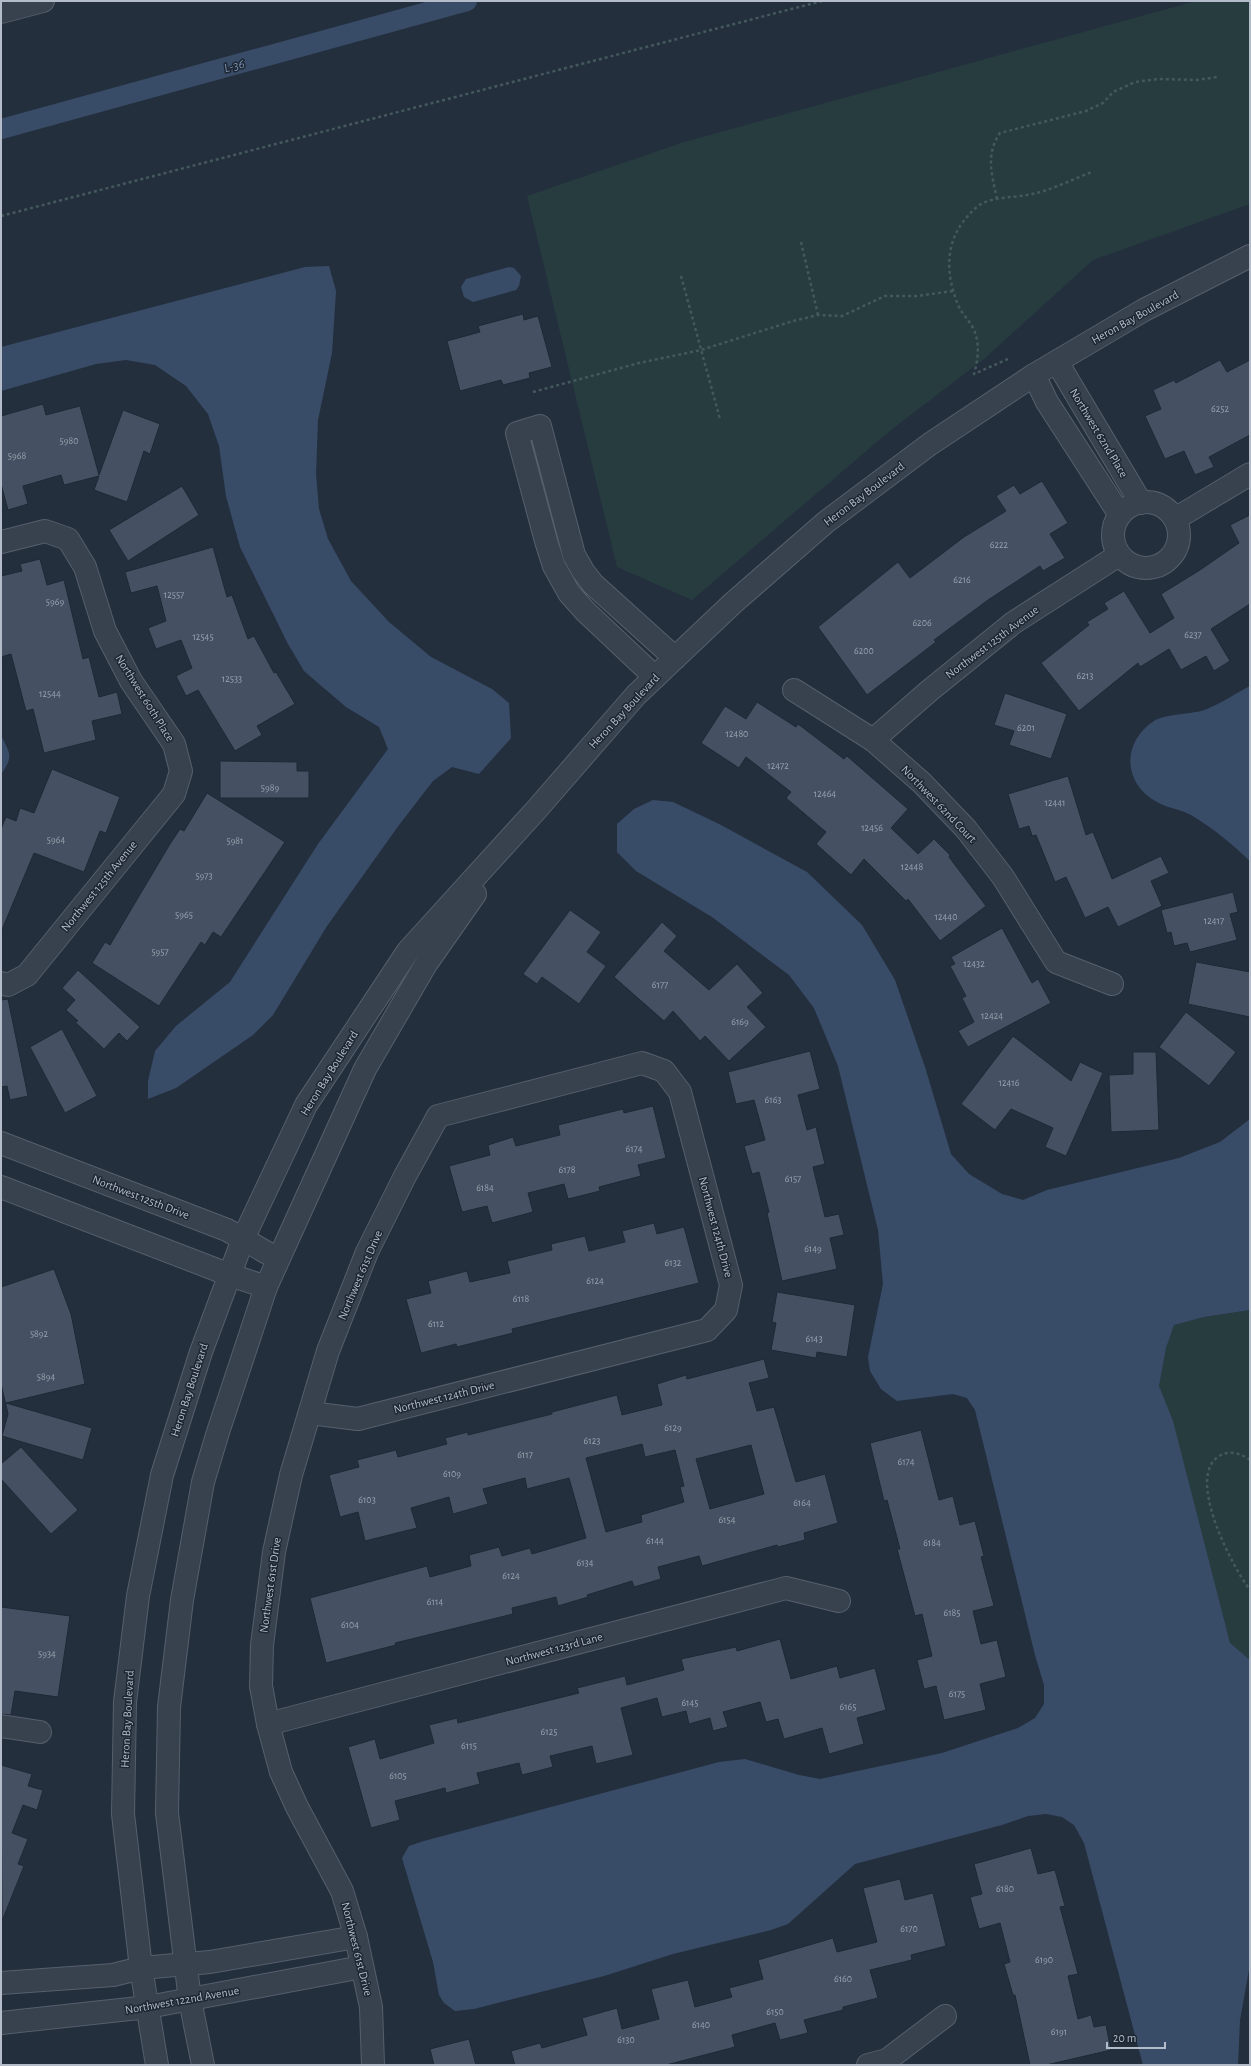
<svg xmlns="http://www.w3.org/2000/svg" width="1251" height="2066" viewBox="0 0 1251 2066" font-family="'Alegreya Sans',sans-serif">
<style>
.green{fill:#263c3f}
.water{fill:#394c67}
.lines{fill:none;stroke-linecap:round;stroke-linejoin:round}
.canal{stroke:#394c67;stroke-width:20}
.building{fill:#455162;stroke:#1f2835;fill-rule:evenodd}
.minor-casing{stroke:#565f6c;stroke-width:24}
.path{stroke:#44595c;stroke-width:2.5;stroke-dasharray:3 3;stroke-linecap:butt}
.minor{stroke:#38414e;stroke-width:22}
.labels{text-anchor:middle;stroke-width:3;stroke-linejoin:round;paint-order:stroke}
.number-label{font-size:10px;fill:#98a1af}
.street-label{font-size:12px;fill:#b4bcc9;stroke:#1d2633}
.water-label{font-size:13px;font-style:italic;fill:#7c92b1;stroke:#1d2633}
</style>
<rect width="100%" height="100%" fill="#242f3e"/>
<!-- green -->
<g class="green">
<path d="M 1196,1 L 1250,1 L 1250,204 L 1093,260 L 984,359 L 891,430 L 692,600 L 617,567 L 527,196 L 684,142 Z"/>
<path d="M 1250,1310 L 1250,1660 L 1230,1644 L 1193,1501 L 1159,1386 L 1166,1348 L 1174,1325 L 1204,1317 Z"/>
</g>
<!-- water -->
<g class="water">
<path d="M 329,266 L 336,291 L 332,353 L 318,420 L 316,474 L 319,509 L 328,539 L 351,581 L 389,622 L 431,657 L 492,689 L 509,703 L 511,738 L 479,774 L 452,767 L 433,781 L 399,825 L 327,926 L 273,1015 L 253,1035 L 176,1088 L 148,1099 L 148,1081 L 155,1051 L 176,1026 L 230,982 L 318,844 L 388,749 L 379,727 L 346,707 L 304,671 L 288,644 L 240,547 L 226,496 L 219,446 L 208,414 L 186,386 L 155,365 L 126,360 L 96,364 L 1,391 L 1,347 L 305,267 Z"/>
<path d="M 509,267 L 514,268 L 521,276 L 519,286 L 516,290 L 473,302 L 464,297 L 461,287 L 466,279 Z"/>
<path d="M 1250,686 L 1250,861 C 1231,843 1213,828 1191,815 C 1180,809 1167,808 1157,802 C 1122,783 1122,742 1154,721 C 1167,713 1193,715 1207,709 C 1222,703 1236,693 1250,686 Z"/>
<path d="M 1,735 C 10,754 14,756 1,774 Z"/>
<path d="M 653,800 L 673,802 L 721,825 L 807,872 L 862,925 L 895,980 L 925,1067 L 951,1154 L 969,1174 L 1002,1194 L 1023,1200 L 1047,1190 L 1179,1158 L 1220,1142 L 1250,1119 L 1250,1310 L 1204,1317 L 1174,1325 L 1166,1348 L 1159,1386 L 1173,1421 L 1230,1643 L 1250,1660 L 1250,1964 L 1240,2020 L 1238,2065 L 1143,2065 L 1084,1843 L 1074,1825 L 1062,1817 L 1046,1814 L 1028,1816 L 1002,1825 L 855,1864 L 788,1924 L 771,1930 L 673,1954 L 604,1976 L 474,2009 L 455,2011 L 444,2003 L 439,1995 L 433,1962 L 402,1858 L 409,1846 L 424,1841 L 719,1762 L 745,1759 L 799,1775 L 820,1779 L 942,1753 L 1018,1728 L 1035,1718 L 1044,1704 L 1044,1685 L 1035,1655 L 975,1410 L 967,1398 L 953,1394 L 897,1401 L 881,1389 L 870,1371 L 868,1357 L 883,1284 L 878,1230 L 838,1066 L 814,1008 L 789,975 L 712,917 L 636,871 L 617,852 L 617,824 L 634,809 Z"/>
</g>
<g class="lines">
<!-- canal -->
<path class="canal" d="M 1,129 L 467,1"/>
</g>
<!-- building -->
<g class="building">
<path d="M 523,314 L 524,320 L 538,316 L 552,367 L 529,373 L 530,378 L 503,385 L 501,380 L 460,391 L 447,341 L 480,332 L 478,326 Z"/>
<path d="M 1220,360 L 1227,372 L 1250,360 L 1250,435 L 1209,457 L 1214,467 L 1195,475 L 1184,451 L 1165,459 L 1145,416 L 1161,409 L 1153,390 L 1174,380 L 1176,383 Z"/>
<path d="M 43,404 L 46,415 L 80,406 L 99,475 L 123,410 L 160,424 L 150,454 L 144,451 L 127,502 L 94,490 L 99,476 L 64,485 L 61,475 L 23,486 L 28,504 L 8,510 L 1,484 L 1,416 Z"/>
<path d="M 1042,481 L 1068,523 L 1050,534 L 1065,558 L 1043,571 L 1040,566 L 988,600 L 934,640 L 936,642 L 867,695 L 818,627 L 898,562 L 910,578 L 964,537 L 1006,511 L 996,496 L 1014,485 L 1020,494 Z"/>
<path d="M 182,486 L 199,515 L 128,561 L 109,530 Z"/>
<path d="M 1250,515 L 1250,604 L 1211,629 L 1230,661 L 1214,671 L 1206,656 L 1181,670 L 1169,649 L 1140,667 L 1138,663 L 1079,711 L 1041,663 L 1089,625 L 1087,622 L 1108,609 L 1104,603 L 1124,591 L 1150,633 L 1174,618 L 1161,594 L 1200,570 L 1239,543 L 1230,525 Z"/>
<path d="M 213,547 L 227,597 L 232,595 L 248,639 L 254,636 L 274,673 L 276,672 L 295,704 L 257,726 L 262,735 L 235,751 L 198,690 L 186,696 L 176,676 L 192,668 L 181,640 L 156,649 L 148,628 L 166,621 L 157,586 L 131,593 L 125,572 Z"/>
<path d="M 40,559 L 47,585 L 64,580 L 83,659 L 89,657 L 99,697 L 117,692 L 122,714 L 92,721 L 96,740 L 44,753 L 33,709 L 26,711 L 11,654 L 1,657 L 1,576 L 22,571 L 20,564 Z"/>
<path d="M 1005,693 L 1067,714 L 1051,759 L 1009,745 L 1014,731 L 994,725 Z"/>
<path d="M 757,702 L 796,727 L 798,724 L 844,759 L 847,756 L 908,809 L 891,828 L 918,854 L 934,839 L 950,855 L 949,857 L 986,906 L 940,941 L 908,899 L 906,901 L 864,859 L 851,875 L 816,844 L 826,832 L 786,798 L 791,792 L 746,757 L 739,768 L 701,743 L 725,706 L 746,719 Z"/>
<path d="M 220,761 L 297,762 L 297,771 L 309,771 L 309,798 L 220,798 Z"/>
<path d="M 52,769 L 120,797 L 106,833 L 100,831 L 84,872 L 34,853 L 1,932 L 1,829 L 6,817 L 16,821 L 20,808 L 34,813 Z"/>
<path d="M 1068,776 L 1086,835 L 1093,832 L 1112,879 L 1161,856 L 1169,873 L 1151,881 L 1162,906 L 1118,927 L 1108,907 L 1085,918 L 1066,877 L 1055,882 L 1036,835 L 1032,836 L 1029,826 L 1019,829 L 1008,794 Z"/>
<path d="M 207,793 L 285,842 L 221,937 L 213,932 L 205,945 L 201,942 L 159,1006 L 92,963 L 105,942 L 110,945 L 170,844 L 180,829 L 184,831 Z"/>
<path d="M 1233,892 L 1238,912 L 1230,914 L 1237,940 L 1190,952 L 1187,943 L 1174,946 L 1171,932 L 1167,933 L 1161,910 Z"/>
<path d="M 570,910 L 601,932 L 587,952 L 606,966 L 579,1004 L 542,977 L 537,984 L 523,974 Z"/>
<path d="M 662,922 L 677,936 L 664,951 L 709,990 L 737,964 L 763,993 L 747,1007 L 766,1027 L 729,1061 L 705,1036 L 700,1041 L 673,1011 L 664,1021 L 614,977 Z"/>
<path d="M 1002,928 L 1032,983 L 1038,979 L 1051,1003 L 968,1047 L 958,1031 L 974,1022 L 962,998 L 966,996 L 950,966 L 955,964 L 951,957 Z"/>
<path d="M 1196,962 L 1250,972 L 1250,1017 L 1188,1004 Z"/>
<path d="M 78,970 L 140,1027 L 127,1041 L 119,1033 L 104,1049 L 75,1022 L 78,1021 L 66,1010 L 75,1000 L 62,988 Z"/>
<path d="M 8,999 L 28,1096 L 10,1100 L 7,1086 L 1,1087 L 1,1000 Z"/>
<path d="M 1186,1012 L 1236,1052 L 1209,1086 L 1159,1047 Z"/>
<path d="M 62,1029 L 97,1096 L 65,1113 L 30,1047 Z"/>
<path d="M 1013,1036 L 1071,1081 L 1080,1062 L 1103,1073 L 1066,1156 L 1045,1147 L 1053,1128 L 1011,1109 L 995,1130 L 961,1104 Z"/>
<path d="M 810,1051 L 820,1089 L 798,1095 L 807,1130 L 816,1127 L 825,1164 L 813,1167 L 825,1217 L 839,1214 L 844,1235 L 830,1238 L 837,1269 L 782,1281 L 767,1213 L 769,1212 L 759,1172 L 752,1174 L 744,1146 L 765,1140 L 754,1100 L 736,1104 L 728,1072 Z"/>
<path d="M 1133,1052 L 1156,1052 L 1159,1130 L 1111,1132 L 1109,1075 L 1133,1074 Z"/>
<path d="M 653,1106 L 666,1158 L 638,1165 L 641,1176 L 599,1187 L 600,1191 L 568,1199 L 564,1184 L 528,1193 L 533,1212 L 492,1223 L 487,1206 L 462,1212 L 449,1166 L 490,1155 L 488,1145 L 513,1137 L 516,1146 L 560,1135 L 558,1125 L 623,1109 L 624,1113 Z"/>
<path d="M 654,1223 L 657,1234 L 684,1227 L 699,1283 L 512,1329 L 513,1333 L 457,1347 L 456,1344 L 421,1353 L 406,1299 L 431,1293 L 428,1281 L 467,1271 L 470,1282 L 510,1273 L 507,1261 L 552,1250 L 551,1244 L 585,1236 L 589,1251 L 625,1242 L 622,1231 Z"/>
<path d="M 54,1269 L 71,1314 L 85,1384 L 6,1403 L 92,1428 L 83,1460 L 2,1436 L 8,1414 L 1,1384 L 1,1287 Z"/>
<path d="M 777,1292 L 855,1305 L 847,1357 L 817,1352 L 816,1358 L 771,1350 L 776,1323 L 772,1322 Z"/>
<path d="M 764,1359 L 769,1378 L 749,1383 L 757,1411 L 774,1407 L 796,1482 L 825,1474 L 838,1523 L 804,1533 L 805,1540 L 778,1547 L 777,1545 L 702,1566 L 699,1556 L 658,1567 L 661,1579 L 634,1587 L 632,1581 L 587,1595 L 588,1597 L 558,1606 L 556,1597 L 512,1608 L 513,1614 L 395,1643 L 396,1645 L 326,1663 L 310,1598 L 427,1566 L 430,1577 L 471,1566 L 469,1555 L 499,1547 L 502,1556 L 530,1548 L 532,1554 L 586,1538 L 569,1478 L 527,1489 L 525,1478 L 483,1489 L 488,1504 L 453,1514 L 449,1497 L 411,1508 L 417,1528 L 365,1541 L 358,1512 L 340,1517 L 329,1475 L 359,1467 L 357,1460 L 396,1450 L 398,1457 L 447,1444 L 445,1438 L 468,1432 L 468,1435 L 552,1414 L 552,1412 L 617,1395 L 622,1415 L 662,1405 L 657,1384 L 686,1375 L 687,1379 ZM 642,1444 L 645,1457 L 675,1450 L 684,1486 L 680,1487 L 684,1502 L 641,1515 L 642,1522 L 606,1532 L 586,1458 ZM 751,1445 L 764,1494 L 710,1509 L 696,1459 Z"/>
<path d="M 921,1430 L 939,1500 L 953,1496 L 960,1525 L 975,1521 L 984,1556 L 981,1557 L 994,1606 L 973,1611 L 981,1644 L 997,1640 L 1006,1677 L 980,1684 L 986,1710 L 944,1720 L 936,1686 L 924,1689 L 917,1660 L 932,1656 L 922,1614 L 915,1616 L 897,1549 L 900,1549 L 887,1500 L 884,1501 L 870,1443 Z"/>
<path d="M 21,1447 L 78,1510 L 51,1534 L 1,1479 L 1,1464 Z"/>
<path d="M 1,1607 L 70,1616 L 58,1697 L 15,1691 L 11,1715 L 1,1714 Z"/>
<path d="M 780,1639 L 791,1679 L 837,1666 L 840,1678 L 875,1668 L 886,1710 L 857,1718 L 864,1744 L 829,1754 L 822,1728 L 784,1739 L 778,1719 L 766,1722 L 760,1702 L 723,1712 L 728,1727 L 713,1731 L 710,1718 L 689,1724 L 686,1711 L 662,1717 L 657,1698 L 621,1708 L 633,1755 L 596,1764 L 592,1746 L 550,1756 L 553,1767 L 522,1775 L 519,1763 L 477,1773 L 480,1784 L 446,1793 L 445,1788 L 395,1801 L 400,1820 L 371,1828 L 348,1747 L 375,1739 L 380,1759 L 434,1743 L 429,1725 L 457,1718 L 458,1723 L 506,1711 L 579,1693 L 577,1688 L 625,1676 L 627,1685 L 684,1670 L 681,1659 L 736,1647 L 737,1651 Z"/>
<path d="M 1,1765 L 32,1774 L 28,1786 L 43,1790 L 37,1810 L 23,1805 L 12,1833 L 28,1839 L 18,1864 L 24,1866 L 2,1921 Z"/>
<path d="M 1031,1848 L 1038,1874 L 1055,1870 L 1065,1906 L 1060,1907 L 1078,1974 L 1068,1976 L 1078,2019 L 1091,2015 L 1094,2027 L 1106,2025 L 1111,2050 L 1046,2065 L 1030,2065 L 1015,1995 L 1013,1995 L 1004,1964 L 1010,1962 L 1000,1923 L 979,1929 L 970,1897 L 982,1894 L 974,1864 Z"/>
<path d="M 900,1879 L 905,1900 L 933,1893 L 946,1946 L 911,1955 L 912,1960 L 870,1970 L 878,1998 L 843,2007 L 843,2010 L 804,2020 L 808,2033 L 780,2040 L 775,2023 L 732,2035 L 735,2047 L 666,2065 L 515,2065 L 511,2051 L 540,2043 L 542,2048 L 587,2035 L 582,2018 L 617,2008 L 622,2029 L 659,2019 L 651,1989 L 688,1980 L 695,2007 L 732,1997 L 729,1988 L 763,1979 L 758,1960 L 833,1938 L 837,1952 L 877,1942 L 863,1888 Z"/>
<path d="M 469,2039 L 476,2065 L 434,2065 L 430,2049 Z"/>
</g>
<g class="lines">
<defs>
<g id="minor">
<path d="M 1,12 L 43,1"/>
<path d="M 1057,362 L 1141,503"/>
<path d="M 1034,375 L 1047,402 L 1120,515"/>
<circle cx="1146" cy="535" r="33"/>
<path d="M 1175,519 L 1250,474"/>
<path d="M 1,542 L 45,531 L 68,539 L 85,567 L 105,631 L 131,681 L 174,744 L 181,771 L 174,794 L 27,975 L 8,985 L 1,983"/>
<path d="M 655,677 L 585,611 L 569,593 L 554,566 L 546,541 L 517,433 L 540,426 L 574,555 L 583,571 L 593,584 L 675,658"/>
<path d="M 794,690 L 873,740 L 922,783 L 966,829 L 1003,877 L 1056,962 L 1112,984"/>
<path d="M 873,740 L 929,691 L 1013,623 L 1119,555"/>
<path d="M 1,1143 L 227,1230 L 278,1259"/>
<path d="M 1,1187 L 230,1275 L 266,1287"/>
<path d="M 310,1413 L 358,1419 L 707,1330 L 726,1310 L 731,1285 L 680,1092 L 664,1071 L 642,1063 L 438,1116 L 405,1176 L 367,1252 L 328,1351 L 291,1475 L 274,1552 L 262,1645 L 261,1686 L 268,1724 L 281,1772 L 297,1807 L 342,1891 L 356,1937 L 371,2007 L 373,2065"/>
<path d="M 268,1724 L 786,1588 L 839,1601"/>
<path d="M 1,1726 L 40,1732"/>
<path d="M 1,1983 L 113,1975 L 141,1968 L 210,1962 L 356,1937"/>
<path d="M 1,2023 L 148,2007 L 362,1967"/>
<path d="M 157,2065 L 141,1968 L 123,1814 L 125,1702 L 138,1596 L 162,1475 L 201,1352 L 243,1239 L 306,1105 L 408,951 L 537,809 L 636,695 L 733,603 L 826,522 L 930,444 L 1034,375 L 1144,310 L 1250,256"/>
<path d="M 203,2065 L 190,2000 L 167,1813 L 169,1707 L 182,1600 L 203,1482 L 218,1432 L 266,1287 L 365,1069 L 426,964 L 475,894"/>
<path d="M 868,2065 L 887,2060 L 945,2016"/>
</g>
</defs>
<!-- minor casing -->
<use href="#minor" class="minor-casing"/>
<!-- path -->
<g class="path">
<path d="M 997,199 C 992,175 985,155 1000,133 L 1086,111 L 1103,103 L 1113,92 L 1135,82 L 1158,79 L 1197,80 L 1217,77"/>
<path d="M 1,216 L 822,1"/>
<path d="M 801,242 L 818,315"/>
<path d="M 681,276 L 720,419"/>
<path d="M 1008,359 L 974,374 C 978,360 980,344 974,330 C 970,321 963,315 959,307 C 947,279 944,249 962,223 C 968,216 973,209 981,204 C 997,196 1015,198 1032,194 C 1052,190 1073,179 1092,172"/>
<path d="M 533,392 L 639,363 L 701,350 L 793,321 L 818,315 L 842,316 L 885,296 L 917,296 L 953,291"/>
<path d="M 1250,1460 C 1242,1454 1231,1450 1221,1455 C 1183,1474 1233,1568 1250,1590"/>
</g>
<!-- minor -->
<use href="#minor" class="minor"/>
</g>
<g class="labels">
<!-- number labels -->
<g class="number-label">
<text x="1220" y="412">6252</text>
<text x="69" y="444">5980</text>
<text x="17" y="459">5968</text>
<text x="999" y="548">6222</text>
<text x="962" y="583">6216</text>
<text x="174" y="598">12557</text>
<text x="55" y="605">5969</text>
<text x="922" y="626">6206</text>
<text x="1193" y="638">6237</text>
<text x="203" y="640">12545</text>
<text x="864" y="654">6200</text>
<text x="1085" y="679">6213</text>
<text x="232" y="682">12533</text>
<text x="50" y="697">12544</text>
<text x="1026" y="731">6201</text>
<text x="737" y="737">12480</text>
<text x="778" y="769">12472</text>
<text x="270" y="791">5989</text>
<text x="825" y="797">12464</text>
<text x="1055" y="806">12441</text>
<text x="872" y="831">12456</text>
<text x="56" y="843">5964</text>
<text x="235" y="844">5981</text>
<text x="912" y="870">12448</text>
<text x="204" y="879">5973</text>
<text x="184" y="918">5965</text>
<text x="946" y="920">12440</text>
<text x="1214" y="924">12417</text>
<text x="160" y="955">5957</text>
<text x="974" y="967">12432</text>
<text x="660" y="988">6177</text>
<text x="992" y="1019">12424</text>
<text x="740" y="1025">6169</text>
<text x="1009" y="1086">12416</text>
<text x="773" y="1103">6163</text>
<text x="634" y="1152">6174</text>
<text x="567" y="1173">6178</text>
<text x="793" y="1182">6157</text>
<text x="485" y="1191">6184</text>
<text x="813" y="1252">6149</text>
<text x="673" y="1266">6132</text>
<text x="595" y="1284">6124</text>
<text x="521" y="1302">6118</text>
<text x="436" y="1327">6112</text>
<text x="39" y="1337">5892</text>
<text x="814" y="1342">6143</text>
<text x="46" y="1380">5894</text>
<text x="673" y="1431">6129</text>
<text x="592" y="1444">6123</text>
<text x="525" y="1458">6117</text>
<text x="906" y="1465">6174</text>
<text x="452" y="1477">6109</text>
<text x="367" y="1503">6103</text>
<text x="802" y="1506">6164</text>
<text x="727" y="1523">6154</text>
<text x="655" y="1544">6144</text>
<text x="932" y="1546">6184</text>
<text x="585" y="1566">6134</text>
<text x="511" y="1579">6124</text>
<text x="435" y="1605">6114</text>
<text x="952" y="1616">6185</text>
<text x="350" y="1628">6104</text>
<text x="47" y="1657">5934</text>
<text x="957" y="1697">6175</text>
<text x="690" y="1706">6145</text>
<text x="848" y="1710">6165</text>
<text x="549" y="1735">6125</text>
<text x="469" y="1749">6115</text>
<text x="398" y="1779">6105</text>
<text x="1005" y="1892">6180</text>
<text x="909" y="1932">6170</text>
<text x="1044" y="1963">6190</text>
<text x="843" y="1982">6160</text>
<text x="775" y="2015">6150</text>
<text x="701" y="2028">6140</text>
<text x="1059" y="2035">6191</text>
<text x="626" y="2043">6130</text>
</g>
<!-- street labels -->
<g class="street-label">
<text transform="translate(1135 317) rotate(-29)" y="4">Heron Bay Boulevard</text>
<text transform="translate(1099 433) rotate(59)" y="4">Northwest 62nd Place</text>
<text transform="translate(864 494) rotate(-37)" y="4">Heron Bay Boulevard</text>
<text transform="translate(992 642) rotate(-37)" y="4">Northwest 125th Avenue</text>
<text transform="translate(145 698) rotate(58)" y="4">Northwest 60th Place</text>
<text transform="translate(624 711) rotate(-47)" y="4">Heron Bay Boulevard</text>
<text transform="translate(939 804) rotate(46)" y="4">Northwest 62nd Court</text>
<text transform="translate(99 886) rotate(-51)" y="4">Northwest 125th Avenue</text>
<text transform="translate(329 1073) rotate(-58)" y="4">Heron Bay Boulevard</text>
<text transform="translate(141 1197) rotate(21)" y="4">Northwest 125th Drive</text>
<text transform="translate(716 1227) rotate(75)" y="4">Northwest 124th Drive</text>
<text transform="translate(360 1275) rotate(-67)" y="4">Northwest 61st Drive</text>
<text transform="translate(189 1390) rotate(-72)" y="4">Heron Bay Boulevard</text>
<text transform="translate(444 1397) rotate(-14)" y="4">Northwest 124th Drive</text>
<text transform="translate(270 1585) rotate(-82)" y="4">Northwest 61st Drive</text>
<text transform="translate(554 1649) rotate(-15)" y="4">Northwest 123rd Lane</text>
<text transform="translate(127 1719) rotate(-87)" y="4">Heron Bay Boulevard</text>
<text transform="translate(357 1949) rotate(76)" y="4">Northwest 61st Drive</text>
<text transform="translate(182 2000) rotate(-10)" y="4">Northwest 122nd Avenue</text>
</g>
<!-- water labels -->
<g class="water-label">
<text transform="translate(234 65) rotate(-15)" y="5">L-36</text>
</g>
</g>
<!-- border -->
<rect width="1251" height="2066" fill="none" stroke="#b4bcc9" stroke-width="4"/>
<!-- scale -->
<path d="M1107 2042v6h58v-6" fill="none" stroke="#b4bcc9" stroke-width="2"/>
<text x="1113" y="2042" font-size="12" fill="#b4bcc9" stroke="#1d2633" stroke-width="3" paint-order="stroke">20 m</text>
</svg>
